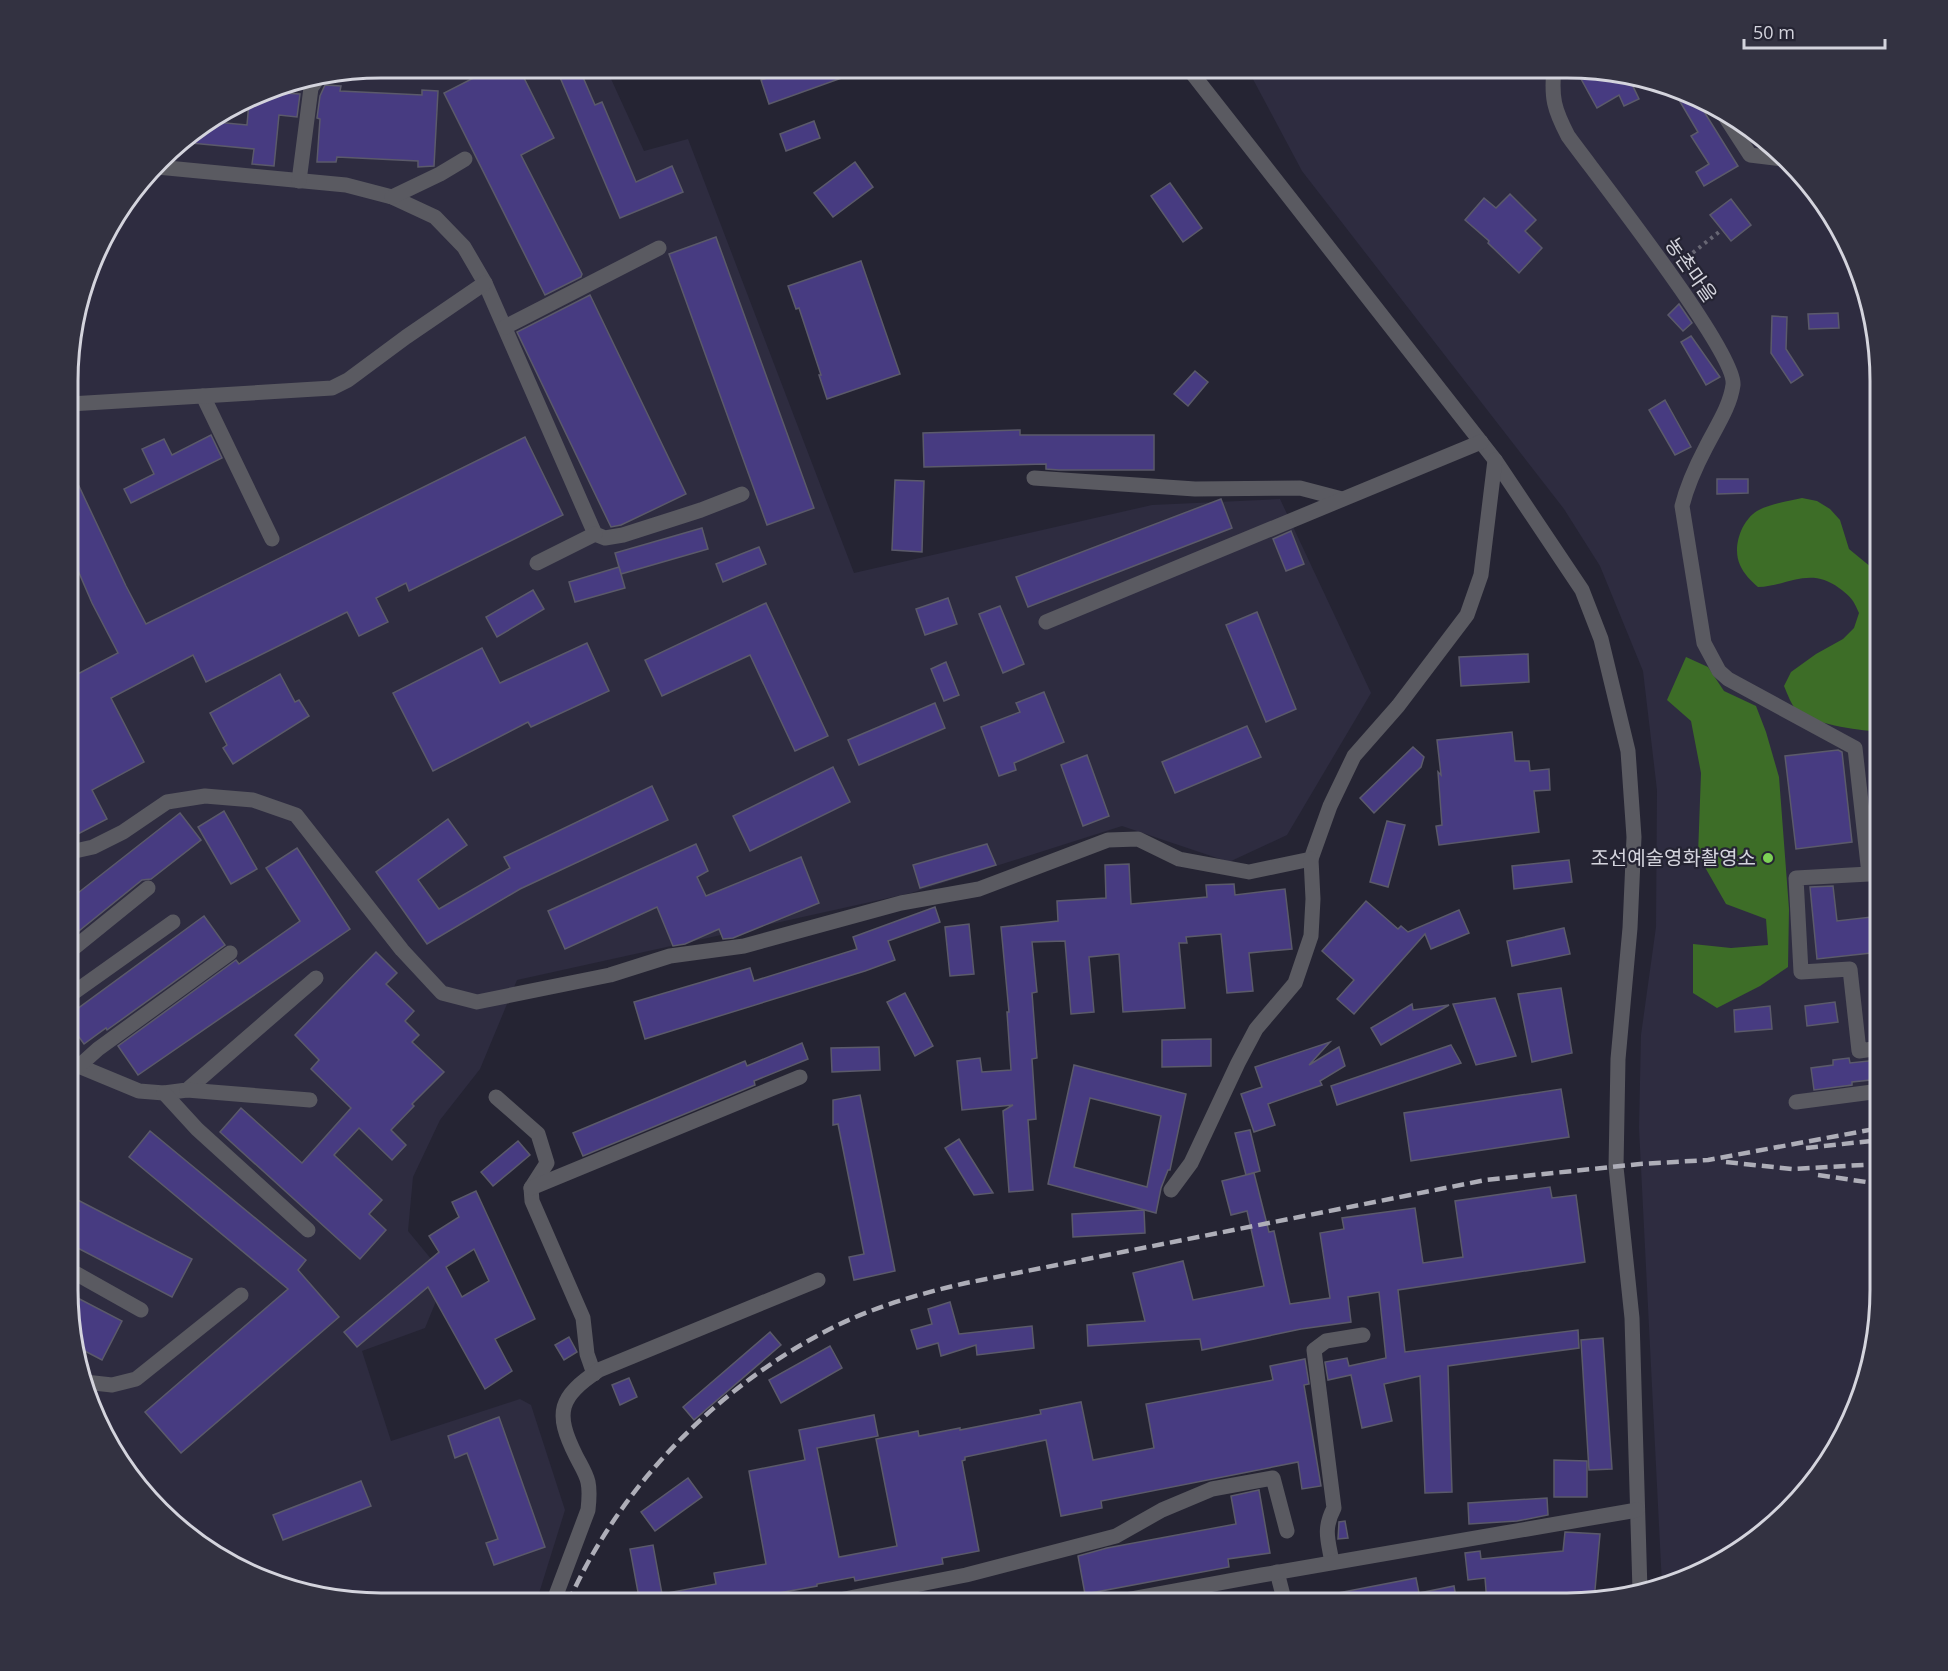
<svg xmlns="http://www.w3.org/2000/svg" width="1948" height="1671" viewBox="0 0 1948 1671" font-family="'Open Sans','Noto Sans KR',sans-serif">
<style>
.built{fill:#2e2c40}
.forest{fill:#3d6d27}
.building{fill:#473b81;stroke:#5b5a6a;stroke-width:1.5;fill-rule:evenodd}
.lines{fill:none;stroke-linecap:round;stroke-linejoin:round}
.path{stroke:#676673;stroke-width:4;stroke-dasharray:3 4.5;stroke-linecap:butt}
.minor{stroke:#5a5a61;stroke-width:15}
.rail{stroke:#aeaeb8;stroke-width:4.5;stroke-dasharray:12 6;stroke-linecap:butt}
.poi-dot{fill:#7cd155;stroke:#252433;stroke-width:2}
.labels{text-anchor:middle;stroke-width:4.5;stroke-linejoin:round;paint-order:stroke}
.street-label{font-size:20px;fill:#d4d4dd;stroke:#252433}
.poi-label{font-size:20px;fill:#d4d4dd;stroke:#252433;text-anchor:end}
.rim{fill:none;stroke:#d4d4dd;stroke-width:3}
</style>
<rect width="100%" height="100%" fill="#252433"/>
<!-- built -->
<g class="built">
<path d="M 404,68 L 606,68 L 644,151 L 688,139 L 854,573 L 1152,505 L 1280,499 L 1371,693 L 1287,835 L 1229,862 L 1122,826 L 911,893 L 517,980 L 480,1069 L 440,1120 L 413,1177 L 408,1231 L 446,1277 L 425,1328 L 362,1351 L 391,1441 L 520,1399 L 531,1405 L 565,1510 L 536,1603 L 381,1603 L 261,1579 L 159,1511 L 92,1410 L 68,1311 L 70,340 L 109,225 L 175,145 L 280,84 L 375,69 L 404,70 Z"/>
<path d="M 1247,68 L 1587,68 L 1687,92 L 1789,160 L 1848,243 L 1880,360 L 1880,1290 L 1856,1410 L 1788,1512 L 1687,1579 L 1662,1585 L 1639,1128 L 1641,1035 L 1656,927 L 1657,790 L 1643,671 L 1600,566 L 1564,509 L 1302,171 Z"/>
</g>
<!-- forest -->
<g class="forest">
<path d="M 1802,498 L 1817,501 L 1830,509 L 1840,520 L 1849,549 L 1877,572 L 1880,572 L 1880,731 C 1863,732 1810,723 1798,712 C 1791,705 1788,695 1784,686 L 1791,672 L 1816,654 L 1843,639 L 1854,628 L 1859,613 C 1853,599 1851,597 1839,588 C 1810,566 1788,586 1758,587 C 1751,581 1744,574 1740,565 C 1732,548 1741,521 1757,511 C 1769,504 1788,501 1802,498 Z"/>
<path d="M 1686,657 L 1708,667 L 1724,691 L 1756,706 L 1766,732 L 1779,777 L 1789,909 L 1788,967 L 1760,986 L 1717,1008 L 1693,993 L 1693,944 L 1731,948 L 1768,945 L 1766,919 L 1726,904 L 1698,855 L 1701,773 L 1691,721 L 1667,700 Z"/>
</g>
<!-- building -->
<g class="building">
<path d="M 493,68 L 519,68 L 554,138 L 521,155 L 582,274 L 581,277 L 545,295 L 444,93 Z"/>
<path d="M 556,68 L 579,68 L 595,105 L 602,102 L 636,182 L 672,166 L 683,192 L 620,218 Z"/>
<path d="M 796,68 L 864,68 L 864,70 L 769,104 L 761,80 Z"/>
<path d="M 1575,68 L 1587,68 L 1629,78 L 1639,99 L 1624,106 L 1619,95 L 1597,108 Z"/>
<path d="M 325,85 L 341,86 L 340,91 L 422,95 L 422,90 L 438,91 L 434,166 L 418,167 L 418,161 L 337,157 L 336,162 L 317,162 L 320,119 L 317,118 L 320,96 Z"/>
<path d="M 267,92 L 300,94 L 297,117 L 279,115 L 274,166 L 252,164 L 254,149 L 180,142 L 215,122 L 247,125 L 249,102 Z"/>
<path d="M 1690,93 L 1695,97 L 1738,166 L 1704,186 L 1696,172 L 1709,164 L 1691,136 L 1698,132 L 1679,100 Z"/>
<path d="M 814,121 L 820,138 L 786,151 L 780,134 Z"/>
<path d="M 855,162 L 873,187 L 833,217 L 814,193 Z"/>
<path d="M 1170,183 L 1202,228 L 1183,242 L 1151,196 Z"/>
<path d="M 1510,194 L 1536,220 L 1525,231 L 1542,248 L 1519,273 L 1488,243 L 1489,241 L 1465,220 L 1484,198 L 1496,208 Z"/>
<path d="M 1731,199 L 1751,225 L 1731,241 L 1710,215 Z"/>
<path d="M 716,237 L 814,508 L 767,525 L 669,254 Z"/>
<path d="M 861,261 L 900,374 L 827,399 L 819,375 L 821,375 L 799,308 L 796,309 L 788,286 Z"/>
<path d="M 590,295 L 686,494 L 621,525 L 611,527 L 517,332 Z"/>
<path d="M 1679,304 L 1692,323 L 1683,331 L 1668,315 Z"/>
<path d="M 1838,313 L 1839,328 L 1809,329 L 1808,314 Z"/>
<path d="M 1772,316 L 1787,317 L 1786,349 L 1803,375 L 1791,383 L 1771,353 Z"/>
<path d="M 1691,336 L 1720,377 L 1706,385 L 1681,342 Z"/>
<path d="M 1195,371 L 1208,382 L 1188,406 L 1174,394 Z"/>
<path d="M 1665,400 L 1691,447 L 1675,455 L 1649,410 Z"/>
<path d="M 1020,430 L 1020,435 L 1154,435 L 1154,470 L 1059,470 L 1046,469 L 1046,464 L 924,467 L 923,433 Z"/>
<path d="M 211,435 L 222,458 L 131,503 L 124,489 L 154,474 L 142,449 L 164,439 L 172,455 Z"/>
<path d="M 525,437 L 563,515 L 409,591 L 406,583 L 376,598 L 388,622 L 359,636 L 347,612 L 206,682 L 193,655 L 111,698 L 144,762 L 92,790 L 107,819 L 76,835 L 69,822 L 70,678 L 118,653 L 92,603 L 70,552 L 70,467 L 126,586 L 146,624 Z"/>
<path d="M 1717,479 L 1748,479 L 1748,493 L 1717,494 Z"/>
<path d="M 895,480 L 924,481 L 922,552 L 892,550 Z"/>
<path d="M 1221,499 L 1232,528 L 1028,607 L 1016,577 Z"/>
<path d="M 702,528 L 708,549 L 621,574 L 615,553 Z"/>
<path d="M 1291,531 L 1304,564 L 1286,571 L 1273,539 Z"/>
<path d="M 759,547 L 766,564 L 723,582 L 716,564 Z"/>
<path d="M 619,567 L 625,588 L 575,602 L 569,582 Z"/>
<path d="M 533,590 L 544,609 L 497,637 L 486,617 Z"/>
<path d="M 948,598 L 957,624 L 925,635 L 916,609 Z"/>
<path d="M 766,603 L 828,736 L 795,751 L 750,655 L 662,696 L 645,660 Z"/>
<path d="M 1000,606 L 1024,664 L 1003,673 L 979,614 Z"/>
<path d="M 1257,612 L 1296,709 L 1266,722 L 1226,625 Z"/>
<path d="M 587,643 L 609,691 L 531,727 L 528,722 L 433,771 L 393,693 L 482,648 L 500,683 Z"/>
<path d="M 1528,654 L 1529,682 L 1461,686 L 1459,657 Z"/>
<path d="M 946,662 L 959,695 L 944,701 L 931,669 Z"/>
<path d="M 280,674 L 295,702 L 299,700 L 309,716 L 233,764 L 223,748 L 227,745 L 210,713 Z"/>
<path d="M 1044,692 L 1064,742 L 1014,763 L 1016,770 L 999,776 L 981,727 L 1020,712 L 1016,703 Z"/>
<path d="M 935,703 L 945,728 L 859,765 L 848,740 Z"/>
<path d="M 1247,726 L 1261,757 L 1175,793 L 1162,762 Z"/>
<path d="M 1512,732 L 1515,761 L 1529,761 L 1530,771 L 1549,769 L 1550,790 L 1534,791 L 1539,832 L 1439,845 L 1436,826 L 1442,825 L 1438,772 L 1441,775 L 1437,740 Z"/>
<path d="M 1413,747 L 1424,757 L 1421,767 L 1374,813 L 1360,798 Z"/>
<path d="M 1838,750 L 1842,752 L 1852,842 L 1796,849 L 1785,756 Z"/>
<path d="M 1087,755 L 1109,816 L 1083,826 L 1061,765 Z"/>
<path d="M 833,767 L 850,802 L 750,851 L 733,816 Z"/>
<path d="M 652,786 L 668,820 L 520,889 L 427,944 L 376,872 L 448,819 L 467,845 L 418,880 L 439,909 L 510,868 L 504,857 Z"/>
<path d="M 224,811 L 257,869 L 231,884 L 198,827 Z"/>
<path d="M 180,813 L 201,840 L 151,879 L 142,880 L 69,939 L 69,900 Z"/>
<path d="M 1387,821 L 1405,825 L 1388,887 L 1370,882 Z"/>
<path d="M 696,844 L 708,871 L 697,877 L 706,896 L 801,857 L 819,903 L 733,938 L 723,939 L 719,929 L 685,944 L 673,946 L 657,907 L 565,949 L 548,911 Z"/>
<path d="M 987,844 L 996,865 L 920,888 L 913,865 Z"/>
<path d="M 297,848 L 350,929 L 138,1075 L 118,1046 L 236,960 L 239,964 L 300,921 L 266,868 Z"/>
<path d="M 1569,860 L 1572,882 L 1514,889 L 1512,866 Z"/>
<path d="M 1129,864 L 1131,904 L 1207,897 L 1206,885 L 1234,884 L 1235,895 L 1285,889 L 1292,949 L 1249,953 L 1253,991 L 1227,993 L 1221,934 L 1186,937 L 1187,943 L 1179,943 L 1185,1008 L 1123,1012 L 1119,954 L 1089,957 L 1094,1012 L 1071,1014 L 1065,941 L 1032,942 L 1037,992 L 1032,993 L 1037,1058 L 1032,1059 L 1036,1119 L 1028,1120 L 1033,1190 L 1009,1192 L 1003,1111 L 1013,1105 L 962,1110 L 957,1061 L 980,1058 L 982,1072 L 1011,1070 L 1007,1012 L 1009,1012 L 1001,927 L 1058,921 L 1057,901 L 1106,898 L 1105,865 Z"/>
<path d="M 1833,886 L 1837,921 L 1880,916 L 1880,952 L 1817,959 L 1810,887 Z"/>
<path d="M 1366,901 L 1398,929 L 1401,926 L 1408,932 L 1459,910 L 1469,933 L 1431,949 L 1425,934 L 1354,1014 L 1337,999 L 1354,980 L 1322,951 Z"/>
<path d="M 935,907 L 940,922 L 888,941 L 895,960 L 865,971 L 645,1039 L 634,1002 L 750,968 L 754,981 L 857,949 L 853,937 Z"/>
<path d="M 204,916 L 225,945 L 107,1030 L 106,1028 L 84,1044 L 69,1023 L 69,1015 Z"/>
<path d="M 969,924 L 974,974 L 950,976 L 945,927 Z"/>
<path d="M 1564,928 L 1570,954 L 1512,966 L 1507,941 Z"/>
<path d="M 376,952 L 397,973 L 386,984 L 414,1011 L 405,1021 L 419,1035 L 412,1042 L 444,1072 L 412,1104 L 414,1106 L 391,1130 L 406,1145 L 392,1160 L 359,1128 L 334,1155 L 382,1200 L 369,1214 L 386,1230 L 360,1259 L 220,1132 L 241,1108 L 302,1163 L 351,1108 L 311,1069 L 319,1060 L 295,1035 Z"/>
<path d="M 1561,988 L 1572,1053 L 1532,1062 L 1518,994 Z"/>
<path d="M 905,993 L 933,1046 L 915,1056 L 887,1002 Z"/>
<path d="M 1495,998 L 1516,1056 L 1476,1065 L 1453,1004 Z"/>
<path d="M 1835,1002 L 1838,1022 L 1807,1026 L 1805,1006 Z"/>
<path d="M 1412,1004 L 1413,1010 L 1449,1005 L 1381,1045 L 1371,1028 Z"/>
<path d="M 1770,1006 L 1772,1029 L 1735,1032 L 1734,1010 Z"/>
<path d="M 1211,1039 L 1211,1066 L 1162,1067 L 1162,1040 Z"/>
<path d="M 1330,1042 L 1309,1065 L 1339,1047 L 1345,1066 L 1320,1081 L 1322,1085 L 1268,1104 L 1275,1125 L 1254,1132 L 1241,1094 L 1262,1087 L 1255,1067 Z"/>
<path d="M 802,1043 L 808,1059 L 754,1081 L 755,1085 L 583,1156 L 573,1133 L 745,1061 L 747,1066 Z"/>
<path d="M 1451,1045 L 1461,1063 L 1337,1105 L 1331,1086 Z"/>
<path d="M 879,1047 L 880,1070 L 832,1072 L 831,1048 Z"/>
<path d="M 1849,1058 L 1850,1063 L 1878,1060 L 1880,1079 L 1852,1082 L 1852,1085 L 1814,1090 L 1811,1068 L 1833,1065 L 1833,1060 Z"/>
<path d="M 1074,1065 L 1186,1094 L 1170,1170 L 1168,1170 L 1161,1188 L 1156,1213 L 1048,1184 ZM 1090,1098 L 1161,1116 L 1147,1187 L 1074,1167 Z"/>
<path d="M 1561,1089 L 1569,1137 L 1411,1161 L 1404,1113 Z"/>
<path d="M 860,1095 L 895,1271 L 854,1280 L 849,1257 L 864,1254 L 838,1124 L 833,1125 L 833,1100 Z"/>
<path d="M 1250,1130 L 1260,1171 L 1246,1175 L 1235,1133 Z"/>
<path d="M 150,1131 L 306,1260 L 298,1270 L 339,1317 L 181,1453 L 145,1412 L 288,1289 L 129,1157 Z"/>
<path d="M 959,1139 L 993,1193 L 974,1195 L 945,1148 Z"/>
<path d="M 518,1141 L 530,1155 L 493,1186 L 481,1172 Z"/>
<path d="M 1254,1173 L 1269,1232 L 1274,1231 L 1290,1304 L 1330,1298 L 1320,1233 L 1344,1229 L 1342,1218 L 1415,1208 L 1423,1263 L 1463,1257 L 1455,1201 L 1550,1187 L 1552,1198 L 1576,1195 L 1585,1262 L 1398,1290 L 1405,1352 L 1578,1330 L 1579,1348 L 1448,1366 L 1452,1492 L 1425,1493 L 1420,1376 L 1384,1384 L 1392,1421 L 1362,1428 L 1351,1375 L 1328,1380 L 1325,1362 L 1347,1358 L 1349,1366 L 1386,1358 L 1379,1292 L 1348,1297 L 1351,1322 L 1301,1329 L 1202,1350 L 1200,1339 L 1088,1346 L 1087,1325 L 1145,1321 L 1133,1273 L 1183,1261 L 1193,1300 L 1264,1286 L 1247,1211 L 1231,1215 L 1222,1181 Z"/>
<path d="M 476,1191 L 535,1319 L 495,1339 L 512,1371 L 485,1389 L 428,1287 L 357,1347 L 344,1332 L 439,1252 L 429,1236 L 459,1217 L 452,1202 ZM 474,1249 L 489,1281 L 462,1297 L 446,1267 Z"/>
<path d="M 68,1195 L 192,1259 L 172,1297 L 68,1243 Z"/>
<path d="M 1144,1210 L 1145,1233 L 1073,1237 L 1072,1214 Z"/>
<path d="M 68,1293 L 122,1321 L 102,1360 L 77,1347 L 68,1311 Z"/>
<path d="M 950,1302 L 959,1334 L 1032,1326 L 1034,1348 L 977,1355 L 976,1345 L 941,1356 L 938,1343 L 917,1349 L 911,1330 L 932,1324 L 928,1309 Z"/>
<path d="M 770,1332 L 781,1345 L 694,1420 L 683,1407 Z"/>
<path d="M 569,1337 L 577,1352 L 564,1360 L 555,1345 Z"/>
<path d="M 1603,1338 L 1612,1469 L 1589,1470 L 1581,1340 Z"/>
<path d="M 830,1346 L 842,1368 L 781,1403 L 769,1380 Z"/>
<path d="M 1305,1359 L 1309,1384 L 1304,1385 L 1321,1486 L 1302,1489 L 1298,1462 L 1101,1501 L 1102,1508 L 1061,1516 L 1046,1440 L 965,1457 L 965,1460 L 962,1461 L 979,1551 L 942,1558 L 943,1564 L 855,1581 L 854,1577 L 817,1584 L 817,1586 L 723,1603 L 640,1603 L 630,1549 L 653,1545 L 662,1594 L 716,1584 L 714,1573 L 766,1564 L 749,1471 L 805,1460 L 799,1430 L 874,1415 L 878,1436 L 817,1448 L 839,1557 L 897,1546 L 876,1439 L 918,1431 L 919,1436 L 960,1428 L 960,1430 L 1041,1414 L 1040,1410 L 1081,1402 L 1093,1460 L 1154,1448 L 1146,1404 L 1273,1380 L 1270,1366 Z"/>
<path d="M 629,1378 L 637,1397 L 620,1405 L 612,1385 Z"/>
<path d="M 499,1417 L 545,1547 L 494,1565 L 486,1543 L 498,1539 L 467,1453 L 455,1458 L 448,1436 Z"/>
<path d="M 1554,1460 L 1587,1461 L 1587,1497 L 1554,1497 Z"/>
<path d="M 688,1478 L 702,1497 L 655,1531 L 641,1512 Z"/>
<path d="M 361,1481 L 371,1506 L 283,1540 L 273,1515 Z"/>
<path d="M 1259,1490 L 1270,1553 L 1228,1559 L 1229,1567 L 1085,1594 L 1078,1556 L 1107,1548 L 1236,1524 L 1231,1496 Z"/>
<path d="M 1547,1498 L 1548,1515 L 1517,1521 L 1469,1524 L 1468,1503 Z"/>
<path d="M 1345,1521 L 1348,1538 L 1338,1539 L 1339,1522 Z"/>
<path d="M 1565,1532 L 1600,1534 L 1594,1601 L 1487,1603 L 1485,1578 L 1468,1580 L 1465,1553 L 1480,1551 L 1481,1559 L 1563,1551 Z"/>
<path d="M 1416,1578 L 1419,1593 L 1454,1586 L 1457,1603 L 1323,1603 L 1322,1596 Z"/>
</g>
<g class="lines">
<!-- path -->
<path class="path" d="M 1681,262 L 1719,232"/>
<!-- minor -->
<g class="minor">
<path d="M 1188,68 L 1495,460 L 1582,590 L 1601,639 L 1628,751 L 1634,837 L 1630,928 L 1618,1059 L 1616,1167 L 1632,1318 L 1640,1591"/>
<path d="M 1554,68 C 1551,98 1554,109 1568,136 C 1594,172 1737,353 1733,385 C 1730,407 1716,427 1706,447 C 1696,466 1687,486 1682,506 L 1704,643 L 1719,671 L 1728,679 L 1855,748 L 1869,874 L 1796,878 L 1801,972 L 1850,969 L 1859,1051 L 1880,1048"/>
<path d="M 1726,118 L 1750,155 L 1790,160"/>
<path d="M 157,167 L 346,185 L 392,197 L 435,217 L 464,247 L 485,283 L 595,534 L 605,538 L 623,535 L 701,510 L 742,494"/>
<path d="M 299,181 L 311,88 L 318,78"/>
<path d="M 392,197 L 440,174 L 465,159"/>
<path d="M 505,327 L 659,248"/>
<path d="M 203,396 L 272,539"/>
<path d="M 70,404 L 332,388 L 348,380 L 406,337 L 485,283"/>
<path d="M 1034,478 L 1195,489 L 1300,488 L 1342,499"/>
<path d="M 537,563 L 595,534"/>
<path d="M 1046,622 L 1481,442"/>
<path d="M 69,847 L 75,851 L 93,847 L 123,832 L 167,802 L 205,796 L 253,800 L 296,815 L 402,950 L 442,993 L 477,1002 L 610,975 L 670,956 L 744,946 L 901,903 L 979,889 L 1108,840 L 1138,839 L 1179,859 L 1249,872 L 1311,859 L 1330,806 L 1354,756 L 1398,706 L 1467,615 L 1481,575 L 1495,460"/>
<path d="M 69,952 L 148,888"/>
<path d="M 69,996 L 173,922"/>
<path d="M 69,1062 L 139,1091 L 164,1093 L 187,1090 L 316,978"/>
<path d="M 78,1067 L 98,1049 L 230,953"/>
<path d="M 187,1090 L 310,1100"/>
<path d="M 164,1093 L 197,1129 L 308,1230"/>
<path d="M 496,1097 L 538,1134 L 547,1163 L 531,1188 L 532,1201 L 583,1318 L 587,1354 L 594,1374"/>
<path d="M 1796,1102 L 1880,1091"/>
<path d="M 531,1188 L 800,1077"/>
<path d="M 1171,1190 L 1191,1163 L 1238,1063 L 1256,1029 L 1295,983 L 1311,936 L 1313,899 L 1311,859"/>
<path d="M 68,1269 L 141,1310"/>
<path d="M 85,1382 L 112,1385 L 136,1379 L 241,1295"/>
<path d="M 1332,1562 C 1328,1540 1323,1529 1334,1508 L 1314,1350 L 1326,1341 L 1363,1335"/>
<path d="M 1277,1572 L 1285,1603"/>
<path d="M 553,1603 L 588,1510 C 589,1501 590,1491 588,1482 C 586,1473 580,1464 576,1456 C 554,1412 559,1397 599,1370 L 818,1280"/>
<path d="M 824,1603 L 966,1575 L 1116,1536 L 1162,1510 L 1212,1489 L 1273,1478 L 1287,1531"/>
<path d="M 1110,1603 L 1262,1575 L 1637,1510"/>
</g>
<!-- rail -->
<g class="rail">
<path d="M 1806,1148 L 1880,1140"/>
<path d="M 1726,1162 L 1792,1169 L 1880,1164"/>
<path d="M 1818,1175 L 1880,1184"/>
<path d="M 568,1603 C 620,1484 723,1381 840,1324 C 880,1305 923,1293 966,1283 L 1486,1180 L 1640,1164 L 1708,1160 L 1880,1128"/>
</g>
</g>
<!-- markers -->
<circle class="poi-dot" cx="1768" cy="858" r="6"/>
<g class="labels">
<!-- street labels -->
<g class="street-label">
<text transform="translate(1691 270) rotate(55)" y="7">농촌마을</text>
</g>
<!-- poi labels -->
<g class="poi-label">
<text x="1756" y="865">조선예술영화촬영소</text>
</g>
</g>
<!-- crop -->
<path d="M0 0H1948V1671H0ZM381 78H1567A303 303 0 0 1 1870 381V1290A303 303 0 0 1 1567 1593H381A303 303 0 0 1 78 1290V381A303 303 0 0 1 381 78Z" fill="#333241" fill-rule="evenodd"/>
<path class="rim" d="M381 78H1567A303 303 0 0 1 1870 381V1290A303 303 0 0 1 1567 1593H381A303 303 0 0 1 78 1290V381A303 303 0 0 1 381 78Z"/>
<!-- scale -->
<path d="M1744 39v9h141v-9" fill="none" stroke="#d4d4dd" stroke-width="3"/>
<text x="1753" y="39" font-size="18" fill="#d4d4dd" stroke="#252433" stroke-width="4.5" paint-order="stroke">50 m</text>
</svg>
